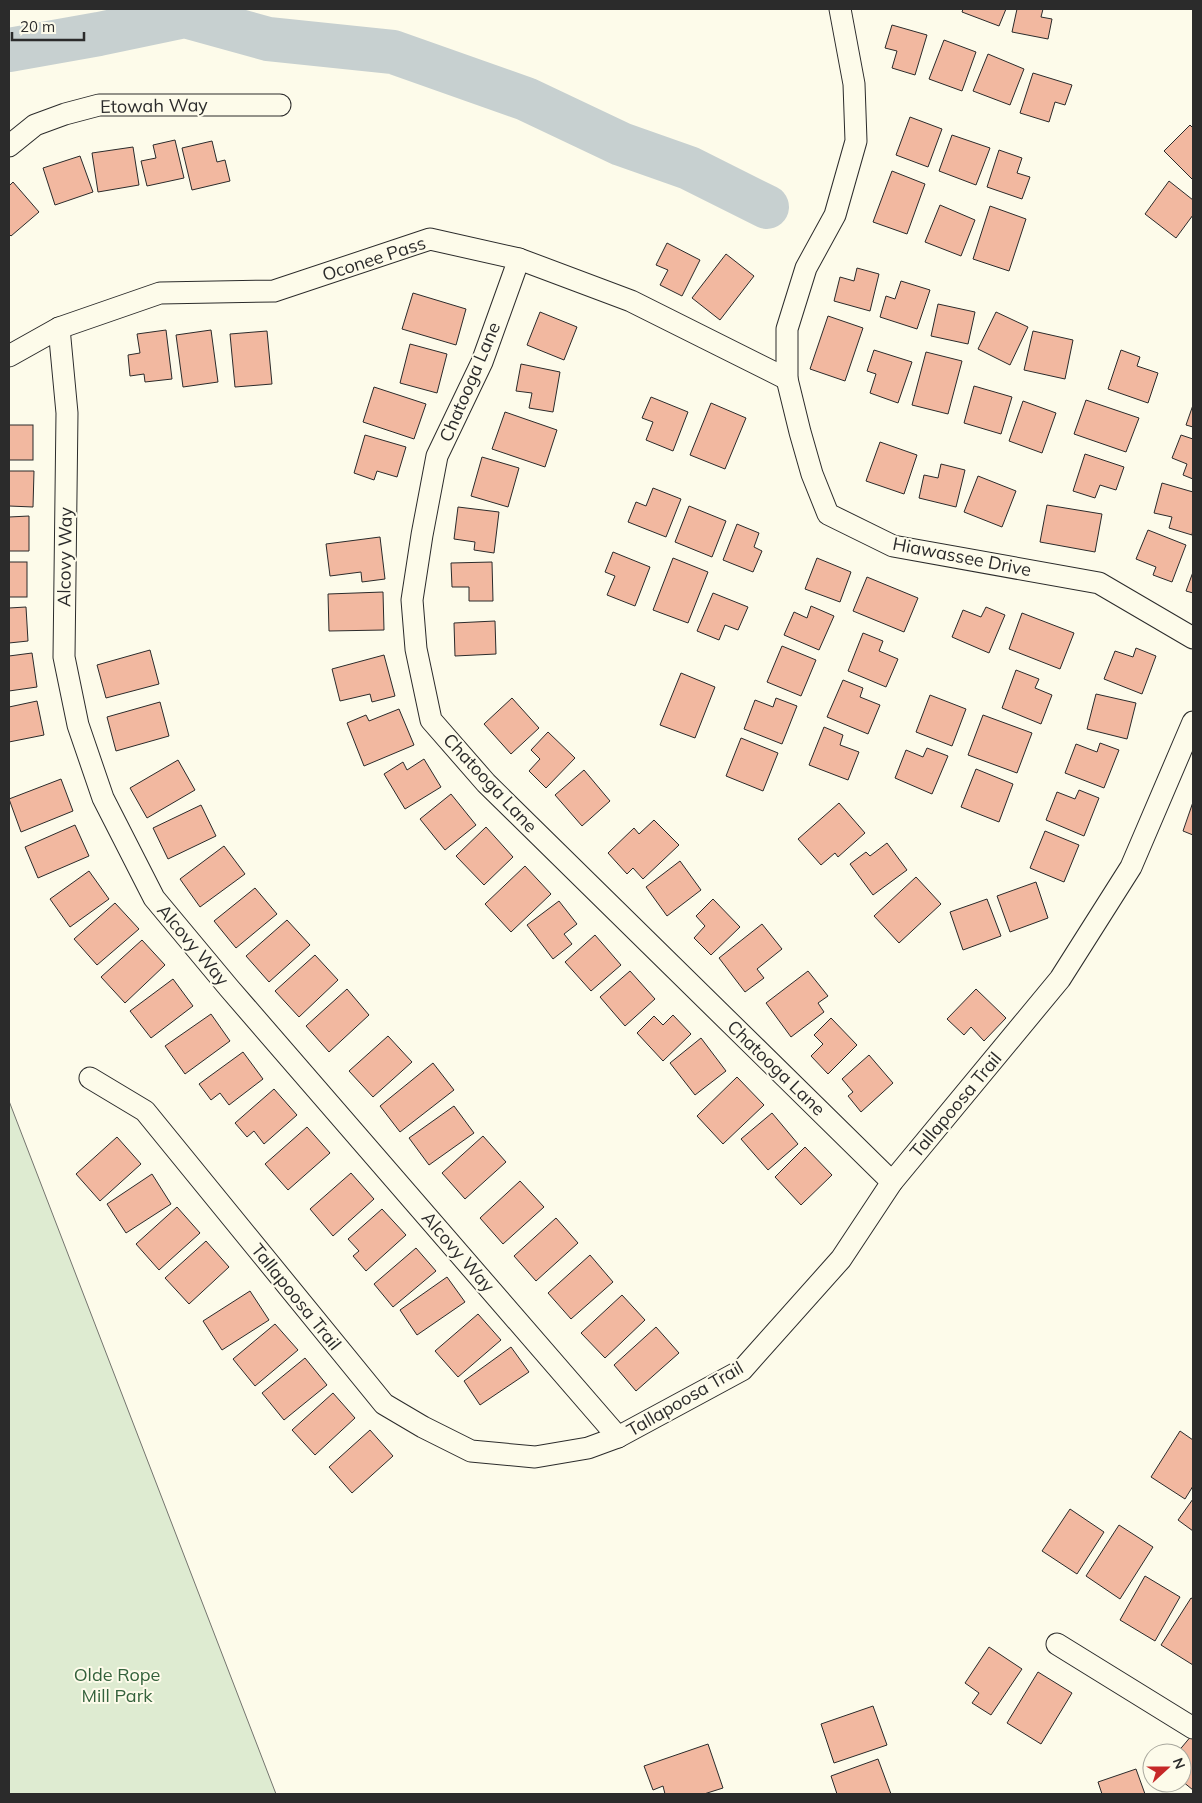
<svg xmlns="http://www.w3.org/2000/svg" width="1202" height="1803" viewBox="0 0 1202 1803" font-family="Mulish,sans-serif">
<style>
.green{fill:#deebd1;stroke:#74746e}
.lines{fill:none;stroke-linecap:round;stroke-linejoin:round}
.river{stroke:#c7d0d0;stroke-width:44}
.building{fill:#f2b8a0;stroke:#2b2b2b}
.minor-casing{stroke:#2b2b2b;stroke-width:23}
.minor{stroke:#fdfbea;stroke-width:21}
.labels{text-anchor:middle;stroke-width:4;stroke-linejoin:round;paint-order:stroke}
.street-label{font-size:18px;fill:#2b2b2b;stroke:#fdfbea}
.park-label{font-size:18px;fill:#34623c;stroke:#fdfbea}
</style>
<rect width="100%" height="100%" fill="#fdfbea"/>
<!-- green -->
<path class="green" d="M 9,1101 L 276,1794 L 9,1794 Z"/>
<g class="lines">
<!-- river -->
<path class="river" d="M 9,50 L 99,34 L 185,16 L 268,39 L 393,52 L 526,99 L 621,144 L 689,168 L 767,207"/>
</g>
<!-- building -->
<g class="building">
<path d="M 963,9 L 1006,9 L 999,26 L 962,12 Z"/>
<path d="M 1017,9 L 1043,9 L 1041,17 L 1052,19 L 1048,39 L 1012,32 Z"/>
<path d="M 892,25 L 927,35 L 915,75 L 892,68 L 897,51 L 885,48 Z"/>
<path d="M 944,40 L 976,52 L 962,91 L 929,79 Z"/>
<path d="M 988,54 L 1024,69 L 1010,105 L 973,91 Z"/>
<path d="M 1033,73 L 1072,85 L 1065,105 L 1055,102 L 1049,122 L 1020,113 Z"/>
<path d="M 910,117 L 942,129 L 928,167 L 896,155 Z"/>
<path d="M 1190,125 L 1193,128 L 1193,180 L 1164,151 Z"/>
<path d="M 952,135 L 990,148 L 976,185 L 939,171 Z"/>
<path d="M 175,140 L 184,178 L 147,186 L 141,161 L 156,158 L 153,145 Z"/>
<path d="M 212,141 L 217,162 L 225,160 L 230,181 L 192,190 L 182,148 Z"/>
<path d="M 133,147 L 139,185 L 98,192 L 92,153 Z"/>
<path d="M 999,150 L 1022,158 L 1017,173 L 1030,177 L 1022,199 L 987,187 Z"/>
<path d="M 80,156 L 93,192 L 55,205 L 43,168 Z"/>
<path d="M 892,171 L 925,184 L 907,234 L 873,222 Z"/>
<path d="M 1169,181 L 1193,200 L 1193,215 L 1176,238 L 1145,214 Z"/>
<path d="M 13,182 L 39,212 L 11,236 L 9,234 L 9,186 Z"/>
<path d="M 940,205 L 975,220 L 961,256 L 925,242 Z"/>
<path d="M 990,206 L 1026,219 L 1009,271 L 973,259 Z"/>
<path d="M 667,243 L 700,260 L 682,296 L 660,285 L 668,270 L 656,265 Z"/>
<path d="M 726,254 L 754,276 L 720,320 L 692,298 Z"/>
<path d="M 857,268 L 879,274 L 870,311 L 834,301 L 840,277 L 854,281 Z"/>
<path d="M 901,281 L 930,290 L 917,329 L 880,317 L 886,296 L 895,299 Z"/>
<path d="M 413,293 L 466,309 L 456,345 L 402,329 Z"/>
<path d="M 938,304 L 975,312 L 968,344 L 931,336 Z"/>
<path d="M 540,312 L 577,327 L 564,360 L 527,345 Z"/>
<path d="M 996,312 L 1028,327 L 1010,365 L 978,349 Z"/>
<path d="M 828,316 L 863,328 L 845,381 L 810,369 Z"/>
<path d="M 166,330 L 172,379 L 145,382 L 144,374 L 130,376 L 128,355 L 140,353 L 137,334 Z"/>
<path d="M 211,330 L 218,382 L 183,387 L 176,335 Z"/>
<path d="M 267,331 L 272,384 L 235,387 L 230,334 Z"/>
<path d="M 1033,331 L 1073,340 L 1065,379 L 1024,370 Z"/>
<path d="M 410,344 L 447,354 L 437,393 L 400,383 Z"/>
<path d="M 874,350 L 912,362 L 898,403 L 870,393 L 876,374 L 867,371 Z"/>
<path d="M 1121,350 L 1140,357 L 1137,366 L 1158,373 L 1148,403 L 1108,389 Z"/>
<path d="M 926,352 L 962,361 L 948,414 L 912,405 Z"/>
<path d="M 521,364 L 560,372 L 553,412 L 529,408 L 532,393 L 516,391 Z"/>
<path d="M 974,386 L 1012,397 L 1001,434 L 964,423 Z"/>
<path d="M 374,387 L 426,404 L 414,439 L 363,422 Z"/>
<path d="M 651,397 L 688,412 L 673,451 L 646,440 L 653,422 L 642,418 Z"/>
<path d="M 1086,400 L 1139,418 L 1126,452 L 1074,434 Z"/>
<path d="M 1023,401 L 1056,413 L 1042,453 L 1009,441 Z"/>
<path d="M 711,403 L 746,418 L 725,469 L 690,455 Z"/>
<path d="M 1193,405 L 1193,427 L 1186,425 Z"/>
<path d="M 505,412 L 557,430 L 545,467 L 492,449 Z"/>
<rect x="9" y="425" width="24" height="35"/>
<path d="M 365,435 L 406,447 L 397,477 L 377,471 L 374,480 L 354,473 Z"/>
<path d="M 1181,435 L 1193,439 L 1193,479 L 1183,475 L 1187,464 L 1172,458 Z"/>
<path d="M 880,442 L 917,455 L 904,494 L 866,481 Z"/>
<path d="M 1085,454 L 1124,467 L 1116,490 L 1100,485 L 1095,498 L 1073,491 Z"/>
<path d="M 482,457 L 519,468 L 508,507 L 471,496 Z"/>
<path d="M 941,464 L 965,470 L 956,507 L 919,498 L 924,475 L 938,478 Z"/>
<path d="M 9,471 L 34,471 L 33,507 L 9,506 Z"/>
<path d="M 978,476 L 1016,491 L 1002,527 L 964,512 Z"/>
<path d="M 1162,483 L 1193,492 L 1193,529 L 1192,535 L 1169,528 L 1172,517 L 1154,513 Z"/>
<path d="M 653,488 L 681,499 L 666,537 L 628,522 L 636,502 L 646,506 Z"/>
<path d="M 1047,505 L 1102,514 L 1095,552 L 1040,542 Z"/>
<path d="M 689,506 L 726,521 L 712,557 L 675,542 Z"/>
<path d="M 458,507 L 499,512 L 494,553 L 474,550 L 475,542 L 454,539 Z"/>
<path d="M 29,516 L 29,551 L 9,551 L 9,517 Z"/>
<path d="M 737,524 L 759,533 L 754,547 L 762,551 L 753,572 L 723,560 Z"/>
<path d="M 1148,530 L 1186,545 L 1172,582 L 1153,575 L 1156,567 L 1136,559 Z"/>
<path d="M 380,537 L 385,579 L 362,582 L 361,572 L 330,576 L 326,544 Z"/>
<path d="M 613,552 L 650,567 L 635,606 L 607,595 L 615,576 L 605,572 Z"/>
<path d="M 673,558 L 708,572 L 688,623 L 653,610 Z"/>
<path d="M 817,558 L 851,572 L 840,602 L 805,589 Z"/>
<rect x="9" y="562" width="18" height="35"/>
<path d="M 492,562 L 493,601 L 469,601 L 469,587 L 452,587 L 451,563 Z"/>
<path d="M 1193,572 L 1193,593 L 1186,591 Z"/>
<path d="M 867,577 L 918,598 L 904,632 L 853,611 Z"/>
<path d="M 383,592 L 384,630 L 329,631 L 328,594 Z"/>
<path d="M 713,593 L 748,607 L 738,630 L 725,625 L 719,640 L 697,631 Z"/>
<path d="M 811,606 L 834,616 L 819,650 L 784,635 L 794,612 L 807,618 Z"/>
<path d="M 26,607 L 28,641 L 9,643 L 9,608 Z"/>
<path d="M 986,607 L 1005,615 L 989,653 L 952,637 L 963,610 L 981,617 Z"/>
<path d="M 1022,613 L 1074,633 L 1060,669 L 1009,649 Z"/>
<path d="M 495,621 L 496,654 L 455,656 L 454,623 Z"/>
<path d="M 863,633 L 883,641 L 879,651 L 898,659 L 886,687 L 848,671 Z"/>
<path d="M 782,646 L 816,660 L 801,696 L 767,682 Z"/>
<path d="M 1136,648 L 1156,656 L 1142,694 L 1104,679 L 1115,651 L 1133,657 Z"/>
<path d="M 150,650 L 159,684 L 106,698 L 97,665 Z"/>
<path d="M 32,653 L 37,687 L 9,691 L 9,656 Z"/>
<path d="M 384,655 L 395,696 L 372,702 L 370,694 L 340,701 L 332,669 Z"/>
<path d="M 1016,670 L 1039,679 L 1035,688 L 1052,695 L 1041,724 L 1002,708 Z"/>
<path d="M 681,673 L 715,687 L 695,738 L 660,725 Z"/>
<path d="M 843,680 L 863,688 L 860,697 L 880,705 L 868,734 L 827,717 Z"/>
<path d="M 1096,694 L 1136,703 L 1127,739 L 1087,729 Z"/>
<path d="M 930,695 L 966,709 L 952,746 L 916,732 Z"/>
<path d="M 512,698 L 539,728 L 511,754 L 484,724 Z"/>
<path d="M 776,698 L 797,706 L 782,744 L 744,729 L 755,700 L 773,707 Z"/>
<path d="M 37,701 L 44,735 L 9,742 L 9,707 Z"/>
<path d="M 160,702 L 169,736 L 116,751 L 107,717 Z"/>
<path d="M 399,709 L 414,745 L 364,766 L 347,723 L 366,715 L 369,721 Z"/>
<path d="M 983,715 L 1032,733 L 1017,773 L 968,755 Z"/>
<path d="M 824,727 L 843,735 L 840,745 L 859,752 L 848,780 L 809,765 Z"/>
<path d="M 548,732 L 575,758 L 546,788 L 529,771 L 540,759 L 531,750 Z"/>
<path d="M 741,738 L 778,753 L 763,791 L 726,776 Z"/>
<path d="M 1100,743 L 1119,750 L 1104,788 L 1065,773 L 1076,744 L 1097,752 Z"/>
<path d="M 927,748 L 948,756 L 932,794 L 895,778 L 906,750 L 923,757 Z"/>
<path d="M 424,759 L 441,787 L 405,809 L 384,774 L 403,762 L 407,770 Z"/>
<path d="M 178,760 L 195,790 L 147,818 L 130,788 Z"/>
<path d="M 976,769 L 1013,784 L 999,822 L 961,807 Z"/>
<path d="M 584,770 L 610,801 L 582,826 L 555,795 Z"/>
<path d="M 61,779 L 73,811 L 21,832 L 9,799 Z"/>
<path d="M 1079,790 L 1099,798 L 1084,836 L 1046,820 L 1057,792 L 1075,799 Z"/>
<path d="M 451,794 L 476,825 L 445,850 L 420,819 Z"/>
<path d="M 1193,802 L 1193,835 L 1183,831 Z"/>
<path d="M 839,803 L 865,833 L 838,857 L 835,853 L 821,865 L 798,839 Z"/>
<path d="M 201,805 L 216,836 L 168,859 L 153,828 Z"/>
<path d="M 654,820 L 679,845 L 643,879 L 633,868 L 627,874 L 608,853 L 634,828 L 639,834 Z"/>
<path d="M 75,825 L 89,856 L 38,878 L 25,847 Z"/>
<path d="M 486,827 L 513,857 L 484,885 L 456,856 Z"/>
<path d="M 1045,831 L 1079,845 L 1064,882 L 1030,868 Z"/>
<path d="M 887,843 L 907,870 L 873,895 L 850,864 L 866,852 L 870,856 Z"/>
<path d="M 224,846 L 245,874 L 200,907 L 180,879 Z"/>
<path d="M 680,861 L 701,890 L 667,916 L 646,887 Z"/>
<path d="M 525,866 L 551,894 L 511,932 L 485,904 Z"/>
<path d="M 89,871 L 109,899 L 70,927 L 50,899 Z"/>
<path d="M 916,877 L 941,904 L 899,943 L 874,916 Z"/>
<path d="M 1036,882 L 1048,918 L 1010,932 L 997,896 Z"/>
<path d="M 255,888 L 277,914 L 236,948 L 214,921 Z"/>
<path d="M 713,899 L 740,927 L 711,955 L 694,938 L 705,926 L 696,916 Z"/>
<path d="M 987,899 L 1001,936 L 963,950 L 950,912 Z"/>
<path d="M 559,901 L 577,924 L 564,934 L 572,944 L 553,959 L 527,925 Z"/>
<path d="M 115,903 L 139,929 L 97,965 L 74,939 Z"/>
<path d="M 287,920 L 310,945 L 269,982 L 246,956 Z"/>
<path d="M 762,924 L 782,949 L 757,969 L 764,978 L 745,992 L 719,958 Z"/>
<path d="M 595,935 L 621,965 L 591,991 L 565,962 Z"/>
<path d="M 142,940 L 165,965 L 125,1003 L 101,977 Z"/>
<path d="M 315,955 L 338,980 L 299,1017 L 275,991 Z"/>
<path d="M 630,971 L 655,999 L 625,1026 L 600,997 Z"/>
<path d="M 808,971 L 828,996 L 818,1003 L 824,1012 L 791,1037 L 766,1003 Z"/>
<path d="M 173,979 L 193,1006 L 151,1038 L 130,1011 Z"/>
<path d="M 347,989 L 369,1015 L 329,1052 L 306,1026 Z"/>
<path d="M 976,989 L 1006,1018 L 984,1041 L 971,1027 L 964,1035 L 947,1019 Z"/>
<path d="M 211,1014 L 230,1041 L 185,1074 L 165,1046 Z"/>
<path d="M 673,1015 L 691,1034 L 663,1061 L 637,1033 L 654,1016 L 663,1025 Z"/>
<path d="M 831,1018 L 857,1045 L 828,1074 L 811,1056 L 823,1044 L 814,1035 Z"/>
<path d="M 388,1036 L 412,1062 L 373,1097 L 349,1071 Z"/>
<path d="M 701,1038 L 726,1071 L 695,1095 L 670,1063 Z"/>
<path d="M 243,1052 L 263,1079 L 229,1105 L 220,1093 L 211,1100 L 199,1084 Z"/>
<path d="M 869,1055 L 893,1083 L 861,1112 L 848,1096 L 853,1092 L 842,1079 Z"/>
<path d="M 433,1063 L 454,1090 L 400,1132 L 380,1106 Z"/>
<path d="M 737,1077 L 764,1105 L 723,1144 L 697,1116 Z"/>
<path d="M 274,1089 L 297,1115 L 264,1144 L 254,1131 L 247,1137 L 235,1123 Z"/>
<path d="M 454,1106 L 474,1133 L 429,1165 L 409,1138 Z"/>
<path d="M 772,1113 L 798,1144 L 768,1170 L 741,1139 Z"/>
<path d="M 307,1127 L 330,1153 L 288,1190 L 265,1164 Z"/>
<path d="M 483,1136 L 506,1162 L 465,1199 L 442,1173 Z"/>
<path d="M 117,1137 L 141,1164 L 100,1201 L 76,1174 Z"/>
<path d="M 805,1147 L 832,1175 L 801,1205 L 775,1177 Z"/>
<path d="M 351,1173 L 374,1199 L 333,1236 L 310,1209 Z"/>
<path d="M 152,1174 L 171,1204 L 126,1233 L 107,1204 Z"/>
<path d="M 520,1181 L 544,1207 L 503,1244 L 480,1218 Z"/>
<path d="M 177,1207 L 200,1233 L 159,1270 L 136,1244 Z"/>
<path d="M 382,1209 L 406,1235 L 366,1271 L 353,1256 L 359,1251 L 348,1239 Z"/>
<path d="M 556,1218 L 578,1243 L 536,1281 L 514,1256 Z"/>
<path d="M 206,1241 L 229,1267 L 189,1304 L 165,1278 Z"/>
<path d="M 416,1248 L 436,1271 L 393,1307 L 374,1284 Z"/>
<path d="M 590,1255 L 613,1282 L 571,1319 L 548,1293 Z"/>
<path d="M 447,1277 L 465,1302 L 417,1335 L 400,1310 Z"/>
<path d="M 250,1291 L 269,1320 L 222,1350 L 203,1321 Z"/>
<path d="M 622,1295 L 645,1320 L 605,1358 L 581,1333 Z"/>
<path d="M 478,1314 L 501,1340 L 458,1377 L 435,1351 Z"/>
<path d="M 275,1324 L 298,1350 L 255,1386 L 233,1359 Z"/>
<path d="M 656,1327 L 679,1353 L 636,1391 L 614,1365 Z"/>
<path d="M 511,1347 L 529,1372 L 480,1405 L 464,1381 Z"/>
<path d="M 305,1358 L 327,1385 L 284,1420 L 262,1393 Z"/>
<path d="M 333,1393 L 355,1418 L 315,1455 L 292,1430 Z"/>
<path d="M 370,1430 L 393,1456 L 352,1493 L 329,1467 Z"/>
<path d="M 1180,1431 L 1193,1440 L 1193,1486 L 1185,1499 L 1151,1477 Z"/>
<path d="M 1193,1499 L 1193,1531 L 1178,1520 Z"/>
<path d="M 1070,1509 L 1104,1532 L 1077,1574 L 1042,1551 Z"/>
<path d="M 1119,1525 L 1153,1547 L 1120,1599 L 1086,1576 Z"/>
<path d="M 1145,1576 L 1180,1597 L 1155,1641 L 1120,1620 Z"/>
<path d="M 1191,1598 L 1193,1599 L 1193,1665 L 1161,1645 Z"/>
<path d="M 989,1647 L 1022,1669 L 991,1715 L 972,1703 L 979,1693 L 965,1683 Z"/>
<path d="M 1038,1672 L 1072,1693 L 1041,1744 L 1007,1723 Z"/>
<path d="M 873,1706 L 887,1745 L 834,1763 L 821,1724 Z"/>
<path d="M 1192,1735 L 1193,1736 L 1193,1790 L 1182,1781 L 1182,1753 L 1177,1753 Z"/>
<path d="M 708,1744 L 723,1788 L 704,1794 L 665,1794 L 663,1786 L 653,1790 L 644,1766 Z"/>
<path d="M 878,1759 L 891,1794 L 837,1794 L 831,1776 Z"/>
<path d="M 1136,1769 L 1145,1794 L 1102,1794 L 1098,1782 Z"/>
</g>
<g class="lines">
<defs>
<g id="minor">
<path d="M 840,9 L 854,84 L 856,141 L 835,215 L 806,268 L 787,329 L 787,379 L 800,432 L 812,474 L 828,514 L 893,546 L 1099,583 L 1193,638"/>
<path d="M 9,146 L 35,125 L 65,114 L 99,105 L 280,105"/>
<path d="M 519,259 L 482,362 L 437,456 L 422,535 L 412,600 L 416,649 L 431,720 L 486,783 L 892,1182"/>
<path d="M 59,328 L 67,413 L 64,657 L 78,725 L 103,798 L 154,898 L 229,988 L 618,1437"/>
<path d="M 9,356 L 59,328 L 160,293 L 274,291 L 430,239 L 519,259 L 631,301 L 787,379"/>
<path d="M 90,1078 L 145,1111 L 384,1404 L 423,1427 L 471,1451 L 535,1457 L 588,1448 L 618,1437 L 742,1370 L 841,1259 L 892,1182 L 1060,979 L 1131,867 L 1193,722"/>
<path d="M 1057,1644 L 1193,1728"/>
</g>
</defs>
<!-- minor casing -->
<use href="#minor" class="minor-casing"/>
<!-- minor -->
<use href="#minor" class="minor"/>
</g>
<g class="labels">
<!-- street labels -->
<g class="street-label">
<text transform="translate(154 106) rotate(-1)" y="6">Etowah Way</text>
<text transform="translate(374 259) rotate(-18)" y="6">Oconee Pass</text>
<text transform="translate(470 382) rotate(-67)" y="6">Chatooga Lane</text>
<text transform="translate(65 557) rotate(-89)" y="6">Alcovy Way</text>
<text transform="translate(962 557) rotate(11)" y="6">Hiawassee Drive</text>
<text transform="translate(490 783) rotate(47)" y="6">Chatooga Lane</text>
<text transform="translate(193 945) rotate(50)" y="6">Alcovy Way</text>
<text transform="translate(776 1068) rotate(44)" y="6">Chatooga Lane</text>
<text transform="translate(956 1105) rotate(-50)" y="6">Tallapoosa Trail</text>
<text transform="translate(458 1252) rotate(49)" y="6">Alcovy Way</text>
<text transform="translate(296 1297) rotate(51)" y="6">Tallapoosa Trail</text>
<text transform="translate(685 1399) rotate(-30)" y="6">Tallapoosa Trail</text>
</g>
<!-- park labels -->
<g class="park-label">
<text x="117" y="1681">Olde Rope<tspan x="117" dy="21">Mill Park</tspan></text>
</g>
</g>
<!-- border -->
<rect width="1202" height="1803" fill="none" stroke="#2b2b2b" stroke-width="20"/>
<!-- north arrow -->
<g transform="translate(1167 1768) rotate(69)"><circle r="24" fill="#fdfbea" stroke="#a9a89e"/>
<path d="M0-4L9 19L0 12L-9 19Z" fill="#c62828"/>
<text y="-8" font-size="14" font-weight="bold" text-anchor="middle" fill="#2b2b2b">N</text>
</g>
<!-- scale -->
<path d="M12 32v8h72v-8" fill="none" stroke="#2b2b2b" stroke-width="2.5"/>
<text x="20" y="32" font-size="15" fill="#2b2b2b" stroke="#fdfbea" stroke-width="4" paint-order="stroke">20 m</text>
</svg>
